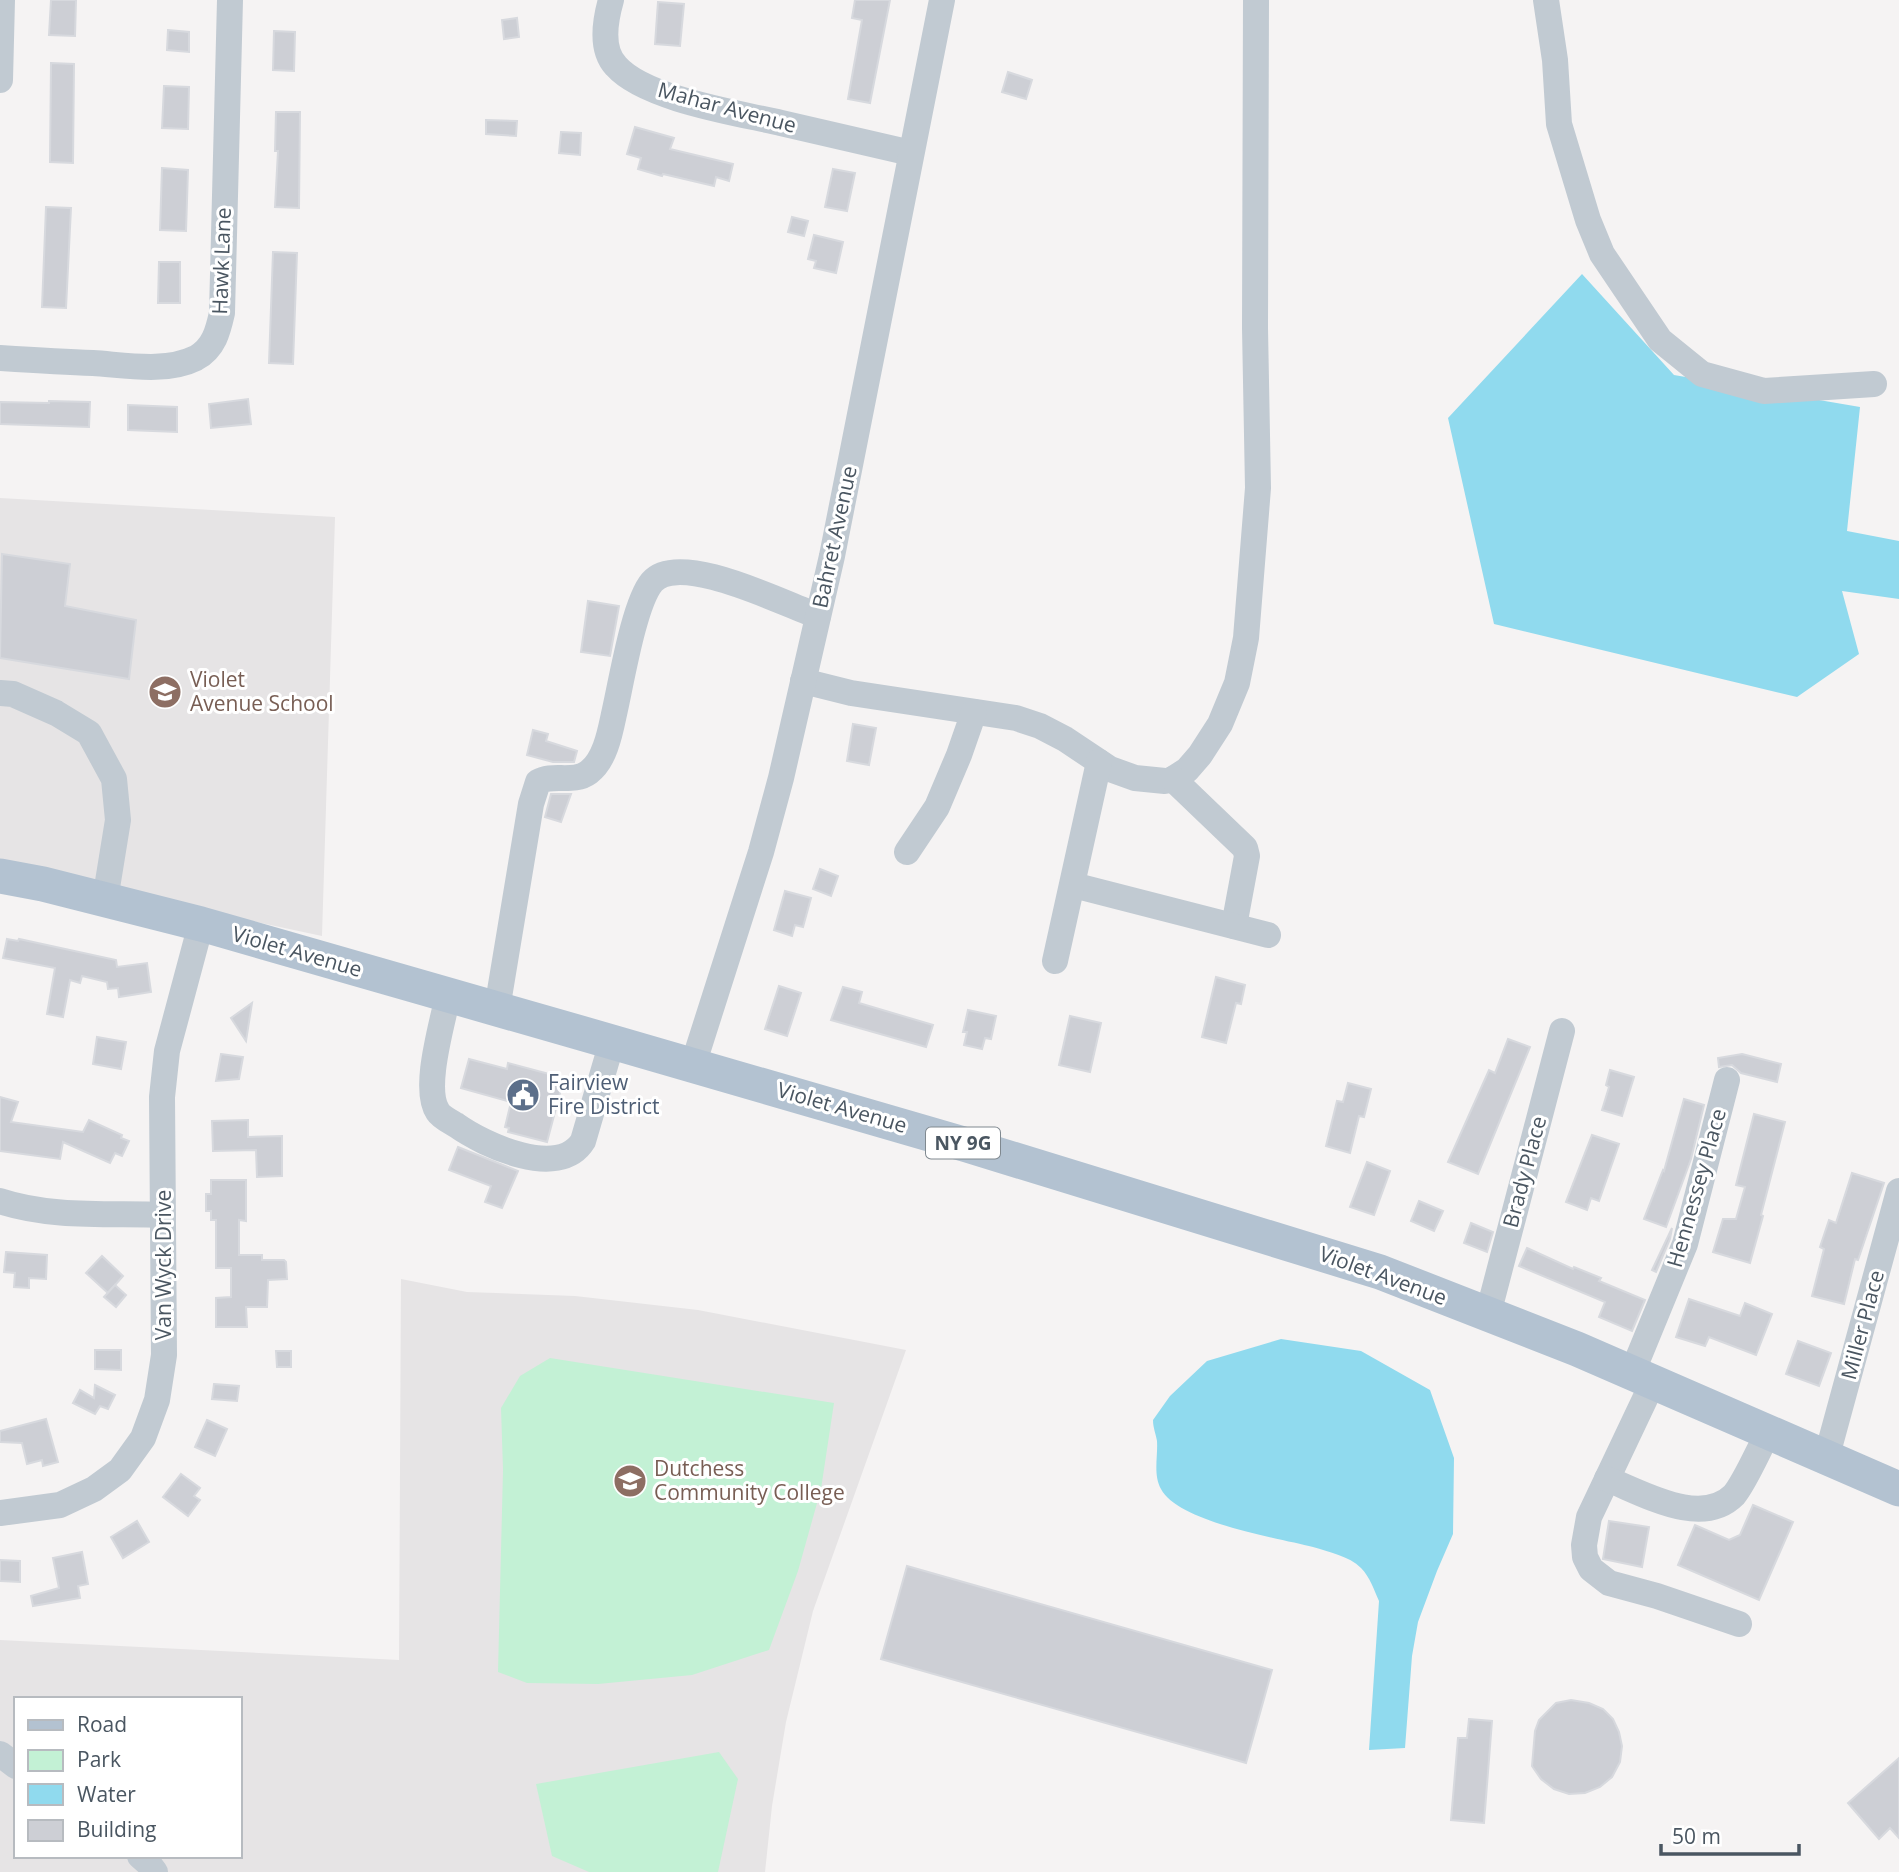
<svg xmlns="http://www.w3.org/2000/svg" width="1899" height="1872" viewBox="0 0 1899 1872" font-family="'Open Sans',sans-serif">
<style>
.education{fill:#e6e4e5;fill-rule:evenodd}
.green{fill:#c3f1d5}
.water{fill:#90daee}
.building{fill:#cdcfd5;stroke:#d7d9de;stroke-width:2}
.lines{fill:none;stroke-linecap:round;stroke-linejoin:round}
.minor{stroke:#c1cad2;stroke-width:26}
.major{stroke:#b3c2d1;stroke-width:35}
.labels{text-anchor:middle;stroke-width:6;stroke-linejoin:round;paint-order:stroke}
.shield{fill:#fff;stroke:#808990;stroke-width:2}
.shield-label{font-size:19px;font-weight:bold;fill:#4a5661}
.street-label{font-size:21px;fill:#4a5661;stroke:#fff}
.education-label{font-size:21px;fill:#785e54;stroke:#fff;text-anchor:start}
.service-label{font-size:21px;fill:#4e5e75;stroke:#fff;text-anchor:start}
</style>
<rect width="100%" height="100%" fill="#f5f3f3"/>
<!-- education -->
<g class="education">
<path d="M 0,498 L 335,517 L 322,936 L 0,867 Z"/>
<path d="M 401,1279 L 467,1292 L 575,1296 L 698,1310 L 906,1350 L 813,1611 L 786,1722 L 772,1806 L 765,1872 L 0,1872 L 0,1640 L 399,1660 ZM 16,1699 L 240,1699 L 240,1856 L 16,1856 Z"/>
</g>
<!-- green -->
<g class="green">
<path d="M 550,1358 L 834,1403 L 821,1489 L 798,1571 L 769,1650 L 692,1675 L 598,1684 L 527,1683 L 498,1672 L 503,1470 L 501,1408 L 520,1376 Z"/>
<path d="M 719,1752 L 738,1779 L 718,1872 L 589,1872 L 552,1856 L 536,1784 Z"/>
</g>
<!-- water -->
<g class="water">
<path d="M 1582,274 L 1674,375 L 1860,407 L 1847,531 L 1899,541 L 1899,599 L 1842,591 L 1859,654 L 1797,697 L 1494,624 L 1448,418 Z"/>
<path d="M 1281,1339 L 1361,1351 L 1430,1390 L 1454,1458 L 1453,1534 L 1437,1571 L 1418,1622 L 1412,1656 L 1405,1748 L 1369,1750 L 1379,1601 C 1374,1590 1370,1577 1361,1568 C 1349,1556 1329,1552 1313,1547 C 1277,1538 1178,1522 1161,1489 C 1153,1475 1158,1457 1157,1441 C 1156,1434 1153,1428 1153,1420 L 1170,1396 L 1207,1361 Z"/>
</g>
<!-- building -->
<g class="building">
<path d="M 51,0 L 76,0 L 75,36 L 49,35 Z"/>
<path d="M 855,0 L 890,0 L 870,103 L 848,99 L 862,20 L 852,18 Z"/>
<path d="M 658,2 L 684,4 L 680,46 L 655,44 Z"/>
<path d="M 517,18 L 519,37 L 504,39 L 502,20 Z"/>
<path d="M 168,30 L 189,32 L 189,52 L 167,50 Z"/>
<path d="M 274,31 L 295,32 L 294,71 L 273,70 Z"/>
<path d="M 51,63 L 74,64 L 73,163 L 50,162 Z"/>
<path d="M 1008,72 L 1032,80 L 1026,99 L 1002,92 Z"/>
<path d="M 164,86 L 189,87 L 188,129 L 162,128 Z"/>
<path d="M 276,112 L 300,112 L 299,208 L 275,207 L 278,151 L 275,151 Z"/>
<path d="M 486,120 L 517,121 L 516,136 L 486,134 Z"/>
<path d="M 635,127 L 674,138 L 670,149 L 733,164 L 729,181 L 716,177 L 714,186 L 663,174 L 662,176 L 638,169 L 641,158 L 627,154 Z"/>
<path d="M 561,132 L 581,133 L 580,155 L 559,153 Z"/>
<path d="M 162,168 L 188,170 L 186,231 L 160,230 Z"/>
<path d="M 833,169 L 855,173 L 847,211 L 825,207 Z"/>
<path d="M 46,207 L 71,208 L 66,308 L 42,307 Z"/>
<path d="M 792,217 L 808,221 L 804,236 L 788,232 Z"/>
<path d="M 814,235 L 843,242 L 836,273 L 814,268 L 816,261 L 808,259 Z"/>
<path d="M 273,252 L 297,253 L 293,364 L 269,363 Z"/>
<path d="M 159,262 L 180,262 L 180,303 L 158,303 Z"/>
<path d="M 248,399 L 251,424 L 211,428 L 209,404 Z"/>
<path d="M 49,401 L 90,402 L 89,427 L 0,424 L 0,402 L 49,403 Z"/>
<path d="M 128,405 L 177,407 L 177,432 L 128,430 Z"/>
<path d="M 2,554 L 70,564 L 65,606 L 136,620 L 129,679 L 0,658 Z"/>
<path d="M 588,601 L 619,606 L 610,656 L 581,652 Z"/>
<path d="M 853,724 L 876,728 L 869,765 L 847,761 Z"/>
<path d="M 533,730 L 548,734 L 546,741 L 577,751 L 574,762 L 553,762 L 527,755 Z"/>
<path d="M 551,794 L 571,794 L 561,822 L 545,817 Z"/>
<path d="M 820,869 L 838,876 L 831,896 L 813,889 Z"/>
<path d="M 785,891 L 811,898 L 803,927 L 795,925 L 792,936 L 774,930 Z"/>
<path d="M 7,939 L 18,941 L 19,939 L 116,960 L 117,967 L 147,963 L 151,992 L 119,997 L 118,988 L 108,989 L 107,982 L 82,976 L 80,983 L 70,980 L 63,1017 L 47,1014 L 55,968 L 3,958 Z"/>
<path d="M 1216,977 L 1245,985 L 1241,1004 L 1236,1003 L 1226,1043 L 1202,1037 Z"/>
<path d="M 779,986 L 801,993 L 787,1036 L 765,1029 Z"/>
<path d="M 843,987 L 862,992 L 859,1003 L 933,1025 L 926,1047 L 831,1020 Z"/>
<path d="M 252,1003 L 246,1041 L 231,1018 Z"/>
<path d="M 968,1010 L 996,1016 L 991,1039 L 985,1038 L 982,1049 L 964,1045 L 967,1032 L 963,1032 Z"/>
<path d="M 1070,1016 L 1101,1023 L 1090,1072 L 1059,1065 Z"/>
<path d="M 97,1037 L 126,1042 L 121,1069 L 93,1064 Z"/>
<path d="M 1508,1039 L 1530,1047 L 1478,1174 L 1448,1162 L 1489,1070 L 1495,1073 Z"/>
<path d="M 221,1054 L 243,1057 L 239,1079 L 216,1081 Z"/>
<path d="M 1742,1054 L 1781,1064 L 1777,1082 L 1741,1073 L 1732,1065 L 1719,1067 L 1718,1058 Z"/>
<path d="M 469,1059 L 507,1069 L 508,1063 L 564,1078 L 547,1142 L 508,1132 L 509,1128 L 505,1127 L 511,1102 L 461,1088 Z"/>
<path d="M 1610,1070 L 1634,1077 L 1622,1116 L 1602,1110 L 1609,1087 L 1606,1085 Z"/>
<path d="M 1348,1083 L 1371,1089 L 1364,1117 L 1359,1116 L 1350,1153 L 1326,1146 L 1337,1101 L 1343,1102 Z"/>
<path d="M 0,1097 L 18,1102 L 11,1122 L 83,1132 L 89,1120 L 122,1135 L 121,1138 L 129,1141 L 122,1156 L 115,1153 L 110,1163 L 63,1142 L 60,1159 L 0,1151 Z"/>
<path d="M 1684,1099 L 1704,1105 L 1691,1159 L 1666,1227 L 1644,1219 L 1663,1170 L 1664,1171 Z"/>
<path d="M 1754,1114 L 1785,1122 L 1761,1215 L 1763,1216 L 1750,1263 L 1713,1252 L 1723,1219 L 1736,1219 L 1745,1187 L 1736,1185 Z"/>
<path d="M 248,1120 L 248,1137 L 282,1136 L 282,1176 L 257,1177 L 256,1150 L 213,1151 L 212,1121 Z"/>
<path d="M 1592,1135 L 1619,1144 L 1599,1201 L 1591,1198 L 1587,1210 L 1566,1202 Z"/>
<path d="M 458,1147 L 518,1171 L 502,1208 L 485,1202 L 491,1186 L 449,1170 Z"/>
<path d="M 1367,1162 L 1390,1171 L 1374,1215 L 1350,1207 Z"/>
<path d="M 1852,1173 L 1884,1183 L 1858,1260 L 1855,1259 L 1844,1304 L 1812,1296 L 1824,1249 L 1820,1247 L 1829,1220 L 1836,1223 Z"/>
<path d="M 211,1180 L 246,1180 L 246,1221 L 239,1220 L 239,1255 L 262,1255 L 262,1260 L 284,1260 L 286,1262 L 287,1279 L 268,1280 L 267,1307 L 246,1307 L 247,1327 L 216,1327 L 216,1298 L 231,1297 L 231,1268 L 216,1268 L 216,1220 L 211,1220 L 211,1211 L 206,1211 L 206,1194 L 211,1194 Z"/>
<path d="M 1419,1201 L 1443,1211 L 1434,1231 L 1411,1221 Z"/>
<path d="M 1471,1223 L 1493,1232 L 1487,1252 L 1464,1243 Z"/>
<path d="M 1672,1228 L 1670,1239 L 1656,1272 L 1652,1270 Z"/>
<path d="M 1527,1248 L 1573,1269 L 1574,1267 L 1601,1278 L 1599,1281 L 1645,1300 L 1632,1331 L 1599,1317 L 1605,1302 L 1519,1266 Z"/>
<path d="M 6,1252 L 47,1255 L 46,1279 L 29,1278 L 29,1288 L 14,1287 L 15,1273 L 4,1272 Z"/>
<path d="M 102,1256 L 123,1276 L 108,1293 L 86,1273 Z"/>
<path d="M 115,1285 L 126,1295 L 116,1307 L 104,1297 Z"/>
<path d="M 1689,1299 L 1740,1316 L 1745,1303 L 1772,1314 L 1756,1355 L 1709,1337 L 1705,1346 L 1676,1337 Z"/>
<path d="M 1798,1341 L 1831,1353 L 1819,1386 L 1786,1374 Z"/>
<path d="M 95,1350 L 121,1350 L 121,1370 L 95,1369 Z"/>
<path d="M 276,1351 L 291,1351 L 291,1367 L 277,1367 Z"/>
<path d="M 214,1384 L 239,1386 L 237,1401 L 212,1399 Z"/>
<path d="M 95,1385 L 115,1395 L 108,1409 L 100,1406 L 95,1414 L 73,1403 L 80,1390 L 94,1398 Z"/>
<path d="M 46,1419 L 58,1462 L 43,1466 L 42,1460 L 27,1464 L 22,1443 L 0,1442 L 0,1431 Z"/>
<path d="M 207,1420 L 227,1429 L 215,1456 L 195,1447 Z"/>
<path d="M 181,1474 L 200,1488 L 194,1496 L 200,1500 L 188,1516 L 163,1497 Z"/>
<path d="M 1753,1505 L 1793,1522 L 1759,1600 L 1678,1565 L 1695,1525 L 1729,1540 L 1740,1535 Z"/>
<path d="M 137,1521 L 149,1542 L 123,1558 L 111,1537 Z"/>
<path d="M 1609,1521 L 1649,1527 L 1642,1567 L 1603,1559 Z"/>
<path d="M 82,1552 L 88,1584 L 78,1586 L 80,1598 L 33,1606 L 31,1596 L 59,1588 L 53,1558 Z"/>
<path d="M 0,1560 L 20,1561 L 20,1582 L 0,1581 Z"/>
<path d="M 907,1566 L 1272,1670 L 1246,1763 L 881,1659 Z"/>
<path d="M 1571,1700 L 1589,1703 L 1603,1709 L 1613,1719 L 1619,1732 L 1622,1746 L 1620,1762 L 1612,1777 L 1600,1787 L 1585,1793 L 1569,1794 L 1554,1789 L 1541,1779 L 1532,1766 L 1535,1731 L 1539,1720 L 1556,1703 Z"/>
<path d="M 1469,1719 L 1492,1721 L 1484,1823 L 1451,1820 L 1458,1738 L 1467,1738 Z"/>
<path d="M 1899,1758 L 1899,1838 L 1890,1828 L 1879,1839 L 1848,1803 Z"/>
</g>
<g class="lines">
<!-- minor -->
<g class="minor">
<path d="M 611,0 C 605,21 600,49 616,66 C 645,99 738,113 781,123 C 824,133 868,143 911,153"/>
<path d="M 1546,0 L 1555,60 L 1559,124 L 1588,220 L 1602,254 L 1660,340 L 1702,374 L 1764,391 L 1874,384"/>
<path d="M 0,80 L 2,0"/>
<path d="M 0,358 C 31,360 62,362 93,363 C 125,365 166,373 196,358 C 214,348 218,331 222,313 L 230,0"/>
<path d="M 803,681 L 851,693 L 1016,718 L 1040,726 L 1065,739 L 1110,769 L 1135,778 L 1165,781 L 1173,779 L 1187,770 L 1200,755 L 1220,724 L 1237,683 L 1246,638 L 1258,488 L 1255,328 L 1256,0"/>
<path d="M 0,693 L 13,694 L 56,713 L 89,733 L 114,779 L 118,820 L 105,900"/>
<path d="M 1173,779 L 1245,848 L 1247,856 L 1234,926"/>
<path d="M 907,852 L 937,807 L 959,755 L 974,712"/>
<path d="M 1073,885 L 1268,935"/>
<path d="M 1055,961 L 1099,762"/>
<path d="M 448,995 C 443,1022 422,1089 438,1112 C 441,1117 451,1122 456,1125 C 484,1145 559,1180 583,1141 L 612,1042"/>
<path d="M 497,1009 L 531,804 L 538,782 C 553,773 573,784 589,772 C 605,760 610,733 614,714 C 621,684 634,603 652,582 C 679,550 786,605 818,616"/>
<path d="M 693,1065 L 761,852 L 781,778 L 832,556 L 942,0"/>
<path d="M 0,1201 C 51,1218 110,1213 163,1215"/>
<path d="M 1488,1314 L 1562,1031"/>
<path d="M 1632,1373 L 1685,1244 L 1727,1080"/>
<path d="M 1653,1382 L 1589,1517 L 1584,1545 L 1585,1557 L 1591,1569 L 1609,1583 L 1657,1596 L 1739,1624"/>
<path d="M 1826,1459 L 1899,1191"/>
<path d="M 1607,1479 C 1643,1493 1701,1528 1734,1495 C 1745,1482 1759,1449 1768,1433"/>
<path d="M 0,1513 L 60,1505 L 94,1489 L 120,1470 L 143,1438 L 157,1400 L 164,1355 L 162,1097 L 167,1051 L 201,924"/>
<path d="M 0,1754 L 16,1766"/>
<path d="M 140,1856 L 149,1864 L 155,1872"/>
</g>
<!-- major -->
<path class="major" d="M 0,876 L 43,884 L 201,924 L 612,1042 L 967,1145 L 1380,1272 L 1577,1349 L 1899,1489"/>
</g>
<!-- icons -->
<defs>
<symbol id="school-disc" viewBox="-11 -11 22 22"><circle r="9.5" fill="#8d6e63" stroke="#fff"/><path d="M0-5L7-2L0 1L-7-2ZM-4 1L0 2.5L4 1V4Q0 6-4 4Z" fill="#fff"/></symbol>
<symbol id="civic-disc" viewBox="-11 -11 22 22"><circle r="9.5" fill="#5c6f8a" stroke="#fff"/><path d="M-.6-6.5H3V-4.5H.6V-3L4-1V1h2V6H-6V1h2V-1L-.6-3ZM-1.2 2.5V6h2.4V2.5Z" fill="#fff"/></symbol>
<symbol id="university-disc" viewBox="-11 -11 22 22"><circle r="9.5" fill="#8d6e63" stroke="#fff"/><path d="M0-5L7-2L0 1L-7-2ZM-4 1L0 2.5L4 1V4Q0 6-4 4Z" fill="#fff"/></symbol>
</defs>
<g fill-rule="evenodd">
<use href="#school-disc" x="146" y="673" width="38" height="38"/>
<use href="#civic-disc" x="504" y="1076" width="38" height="38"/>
<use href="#university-disc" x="611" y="1462" width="38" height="38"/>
</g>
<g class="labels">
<!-- shield labels -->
<rect class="shield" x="926" y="1127.5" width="74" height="31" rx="5"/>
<g class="shield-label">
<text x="963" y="1150">NY 9G</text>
</g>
<!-- street labels -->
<g class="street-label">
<text transform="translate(727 108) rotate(15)" y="7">Mahar Avenue</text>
<text transform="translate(222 261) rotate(-88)" y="7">Hawk Lane</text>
<text transform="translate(835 537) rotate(-78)" y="7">Bahret Avenue</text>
<text transform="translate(297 952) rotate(16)" y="7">Violet Avenue</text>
<text transform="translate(842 1108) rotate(16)" y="7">Violet Avenue</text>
<text transform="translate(1525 1172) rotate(-75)" y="7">Brady Place</text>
<text transform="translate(1697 1188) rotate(-74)" y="7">Hennessey Place</text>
<text transform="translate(164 1265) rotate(-90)" y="7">Van Wyck Drive</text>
<text transform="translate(1383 1276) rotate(20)" y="7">Violet Avenue</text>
<text transform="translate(1863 1325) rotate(-75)" y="7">Miller Place</text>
</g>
<!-- education labels -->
<g class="education-label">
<text x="190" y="687">Violet<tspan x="190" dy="24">Avenue School</tspan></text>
<text x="654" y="1476">Dutchess<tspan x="654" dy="24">Community College</tspan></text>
</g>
<!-- service labels -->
<g class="service-label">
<text x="548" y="1090">Fairview<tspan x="548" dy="24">Fire District</tspan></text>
</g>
</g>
<!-- legend -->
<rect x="14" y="1697" width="228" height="161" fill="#ffffff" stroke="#b7bbc0" stroke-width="2"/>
<rect x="28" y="1720" width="35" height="10" fill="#b3c2d1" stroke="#b7bbc0" stroke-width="2"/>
<text x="77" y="1732" font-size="21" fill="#4a5661">Road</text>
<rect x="28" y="1750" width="35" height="21" fill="#c3f1d5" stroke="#b7bbc0" stroke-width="2"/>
<text x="77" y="1767" font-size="21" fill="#4a5661">Park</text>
<rect x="28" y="1784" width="35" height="21" fill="#90daee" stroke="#b7bbc0" stroke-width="2"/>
<text x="77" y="1802" font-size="21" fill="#4a5661">Water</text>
<rect x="28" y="1820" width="35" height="21" fill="#cdcfd5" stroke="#b7bbc0" stroke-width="2"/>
<text x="77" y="1837" font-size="21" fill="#4a5661">Building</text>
<!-- scale -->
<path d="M1661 1844v10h138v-10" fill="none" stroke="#4a5661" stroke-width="3.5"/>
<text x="1672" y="1844" font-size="21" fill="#4a5661" stroke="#ffffff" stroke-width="5" paint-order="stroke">50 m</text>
</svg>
